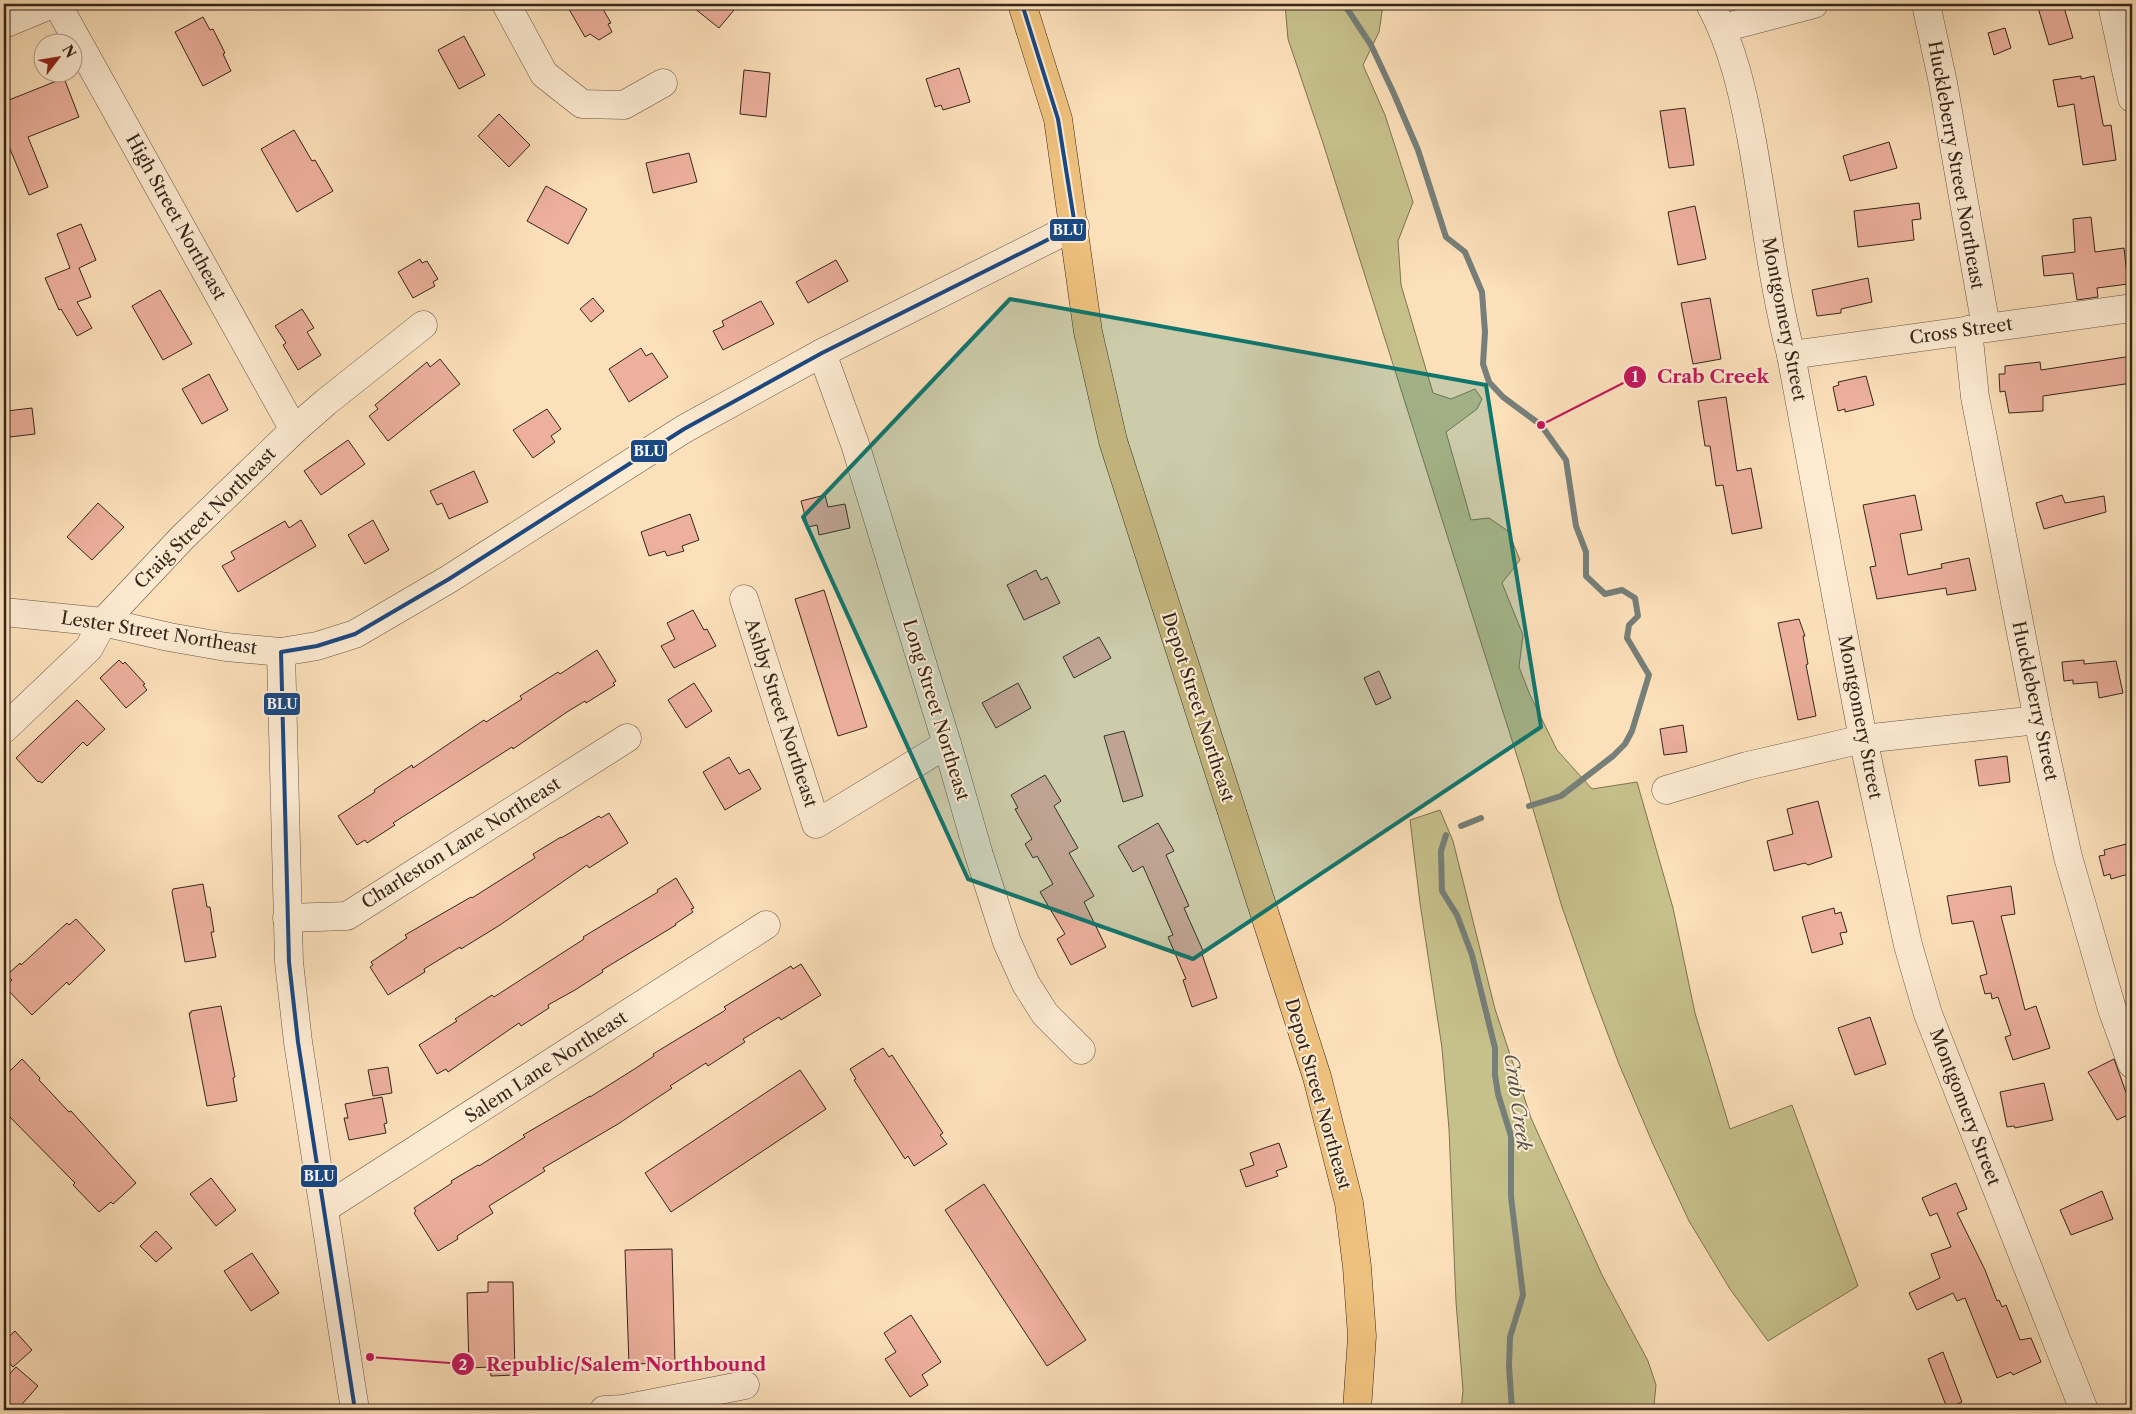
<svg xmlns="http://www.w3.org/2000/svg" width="2136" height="1414" viewBox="0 0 2136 1414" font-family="'Libre Caslon Text',serif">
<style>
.green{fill:#c6c08b;stroke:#7e7253}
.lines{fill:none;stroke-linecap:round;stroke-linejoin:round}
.stream{stroke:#767f79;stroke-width:6}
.building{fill:#edb09d;stroke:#35251b}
.minor-casing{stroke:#675443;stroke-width:29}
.major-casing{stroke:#35251b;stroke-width:29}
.minor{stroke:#fdebd2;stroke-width:28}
.major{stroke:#eec07d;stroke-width:28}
.bus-1-casing{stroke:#fdebd2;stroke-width:8}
.bus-1{stroke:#1a4882;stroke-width:4}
.marked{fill:#0f766e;fill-opacity:0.2;stroke:#0f766e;stroke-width:4;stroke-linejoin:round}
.labels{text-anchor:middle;stroke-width:4;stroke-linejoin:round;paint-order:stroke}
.street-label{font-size:18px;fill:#35251b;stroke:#fdebd2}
.water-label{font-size:19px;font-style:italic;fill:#55524a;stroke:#fdebd2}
.leader{fill:none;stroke:#c2185b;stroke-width:2}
.callout-dot{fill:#c2185b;stroke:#fdebd2;stroke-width:2}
.mark-label{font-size:15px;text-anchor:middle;font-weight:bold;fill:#fff}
.callout-label{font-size:19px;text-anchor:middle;font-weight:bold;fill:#c2185b;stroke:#fdebd2;stroke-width:4;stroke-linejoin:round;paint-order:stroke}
.line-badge{stroke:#fdebd2;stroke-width:2}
.badge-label{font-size:14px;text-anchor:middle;font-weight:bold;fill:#fff}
</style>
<rect width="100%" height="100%" fill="#fce0ba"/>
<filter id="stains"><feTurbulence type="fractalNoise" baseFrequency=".004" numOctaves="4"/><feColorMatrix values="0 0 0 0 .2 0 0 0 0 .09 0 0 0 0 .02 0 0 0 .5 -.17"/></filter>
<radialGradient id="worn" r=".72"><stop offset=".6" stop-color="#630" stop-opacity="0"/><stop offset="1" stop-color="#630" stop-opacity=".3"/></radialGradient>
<!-- green -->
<g class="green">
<path d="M 1285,4 L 1383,5 L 1379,32 L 1363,65 L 1385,115 L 1413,202 L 1398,241 L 1401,285 L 1433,393 L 1451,399 L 1475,389 L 1482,399 L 1477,409 L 1446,432 L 1471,520 L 1489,518 L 1508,531 L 1520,560 L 1502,583 L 1523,635 L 1519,667 L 1530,695 L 1557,750 L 1592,789 L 1637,782 L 1673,908 L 1695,1013 L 1730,1129 L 1792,1105 L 1858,1286 L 1768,1341 L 1730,1289 L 1689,1221 L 1653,1144 L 1619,1064 L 1589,984 L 1562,907 L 1522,772 L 1323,143 L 1288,39 Z"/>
<path d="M 1440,810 L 1453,841 L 1495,1009 L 1531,1118 L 1602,1275 L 1648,1361 L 1656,1385 L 1654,1405 L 1644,1410 L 1461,1410 L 1463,1390 L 1456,1302 L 1449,1129 L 1442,1048 L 1420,903 L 1410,820 Z"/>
</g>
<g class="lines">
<!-- stream -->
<g class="stream">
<path d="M 1344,4 L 1371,45 L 1394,94 L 1418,150 L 1446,237 L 1465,252 L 1482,292 L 1485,332 L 1483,364 L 1489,382 L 1503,397 L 1541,425 L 1566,460 L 1576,526 L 1586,552 L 1586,576 L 1605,594 L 1622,590 L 1635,598 L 1638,616 L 1629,625 L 1627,638 L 1649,675 L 1632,731 L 1625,744 L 1613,756 L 1561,796 L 1529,806"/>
<path d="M 1461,826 L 1481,818"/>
<path d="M 1446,835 L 1441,851 L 1442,891 L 1457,915 L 1472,955 L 1495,1048 L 1495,1075 L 1498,1094 L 1511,1136 L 1511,1197 L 1523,1295 L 1510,1337 L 1509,1366 L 1512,1410"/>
</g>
</g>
<!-- building -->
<g class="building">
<path d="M 566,4 L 600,4 L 611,23 L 608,24 L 612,32 L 599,40 L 590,34 L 585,37 Z"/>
<path d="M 689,4 L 739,4 L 719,28 Z"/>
<path d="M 2037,4 L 2063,4 L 2073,38 L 2049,45 Z"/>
<path d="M 203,17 L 210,30 L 213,29 L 225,53 L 223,54 L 231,71 L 203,86 L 175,32 Z"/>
<path d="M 2005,28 L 2011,48 L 1994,55 L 1988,33 Z"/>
<path d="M 464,36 L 485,75 L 459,89 L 438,50 Z"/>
<path d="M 959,68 L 970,102 L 943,110 L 941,105 L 935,107 L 926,79 Z"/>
<path d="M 744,70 L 770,73 L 766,117 L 740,114 Z"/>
<path d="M 2081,76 L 2081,79 L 2094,76 L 2103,124 L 2104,126 L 2111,125 L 2116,160 L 2083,165 L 2074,104 L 2058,107 L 2053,80 Z"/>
<path d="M 64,78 L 79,117 L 28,137 L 48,187 L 29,195 L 8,144 L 4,146 L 4,102 Z"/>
<path d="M 1685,108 L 1694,165 L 1669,168 L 1660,111 Z"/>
<path d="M 499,114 L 530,145 L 509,167 L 478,136 Z"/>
<path d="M 294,130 L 312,161 L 315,160 L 333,191 L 297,212 L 261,149 Z"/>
<path d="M 1889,142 L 1897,168 L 1850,181 L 1843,156 Z"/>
<path d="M 689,153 L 697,182 L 653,193 L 646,163 Z"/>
<path d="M 546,186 L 587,209 L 568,244 L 527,221 Z"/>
<path d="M 1919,203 L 1921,219 L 1912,220 L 1914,240 L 1858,247 L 1854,211 Z"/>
<path d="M 1695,206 L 1706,259 L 1678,265 L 1668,212 Z"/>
<path d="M 2091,217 L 2095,252 L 2124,248 L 2128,284 L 2097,288 L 2098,297 L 2077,300 L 2073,273 L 2044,276 L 2042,256 L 2075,252 L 2073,219 Z"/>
<path d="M 81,224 L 96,260 L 79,268 L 91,297 L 77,302 L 92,328 L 77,336 L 61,309 L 59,310 L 45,278 L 70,268 L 57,234 Z"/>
<path d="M 420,259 L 422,263 L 427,261 L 438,279 L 433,282 L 435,286 L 413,298 L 398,272 Z"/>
<path d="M 836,260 L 848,281 L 808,303 L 796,282 Z"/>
<path d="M 1868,278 L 1872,302 L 1841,309 L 1841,313 L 1817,316 L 1812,290 Z"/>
<path d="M 160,290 L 192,344 L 163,360 L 132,306 Z"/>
<path d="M 593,298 L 604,311 L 591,322 L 580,309 Z"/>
<path d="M 1710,298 L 1721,359 L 1693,364 L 1681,303 Z"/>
<path d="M 761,301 L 774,324 L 723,350 L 713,331 L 724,326 L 722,321 Z"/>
<path d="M 302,309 L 314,328 L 307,332 L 321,355 L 298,370 L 283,345 L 286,343 L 275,326 Z"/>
<path d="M 641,348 L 646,356 L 652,353 L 668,377 L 629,402 L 609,369 Z"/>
<path d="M 2132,356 L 2132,383 L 2043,396 L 2043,411 L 2009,413 L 2005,391 L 2000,392 L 1999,374 L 2005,374 L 2005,366 L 2040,362 L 2041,370 Z"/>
<path d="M 440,359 L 460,384 L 388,441 L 369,416 L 378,409 L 375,405 L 427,362 L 430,367 Z"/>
<path d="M 209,374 L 228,410 L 202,424 L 182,389 Z"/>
<path d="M 1866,376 L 1874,405 L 1845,412 L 1845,409 L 1838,411 L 1833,387 L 1839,385 L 1838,382 Z"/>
<path d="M 1726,397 L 1737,471 L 1751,468 L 1762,528 L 1732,534 L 1723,485 L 1716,486 L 1710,446 L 1705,446 L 1698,401 Z"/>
<path d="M 32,408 L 35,434 L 10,437 L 7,411 Z"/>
<path d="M 547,409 L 561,429 L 551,436 L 555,442 L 533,458 L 513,430 Z"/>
<path d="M 348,440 L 365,464 L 321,495 L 304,471 Z"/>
<path d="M 474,471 L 488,502 L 449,519 L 442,503 L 437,505 L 430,491 Z"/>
<path d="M 825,495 L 828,507 L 845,504 L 850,528 L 819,535 L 817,525 L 808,527 L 801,501 Z"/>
<path d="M 1915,495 L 1922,530 L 1900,534 L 1908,575 L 1942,568 L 1941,564 L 1969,558 L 1976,590 L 1947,595 L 1946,588 L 1877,599 L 1870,567 L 1876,566 L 1863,505 Z"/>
<path d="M 2062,495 L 2065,503 L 2104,496 L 2106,512 L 2044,529 L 2036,503 Z"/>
<path d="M 98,503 L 124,527 L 92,560 L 67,537 Z"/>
<path d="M 690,514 L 699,540 L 682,546 L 684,551 L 667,556 L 665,551 L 649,556 L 641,532 Z"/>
<path d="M 301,520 L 316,546 L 238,592 L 222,566 L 235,559 L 231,552 L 285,521 L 289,528 Z"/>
<path d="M 373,520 L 389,550 L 365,564 L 348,535 Z"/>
<path d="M 1036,570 L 1041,580 L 1047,577 L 1060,603 L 1024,620 L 1007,585 Z"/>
<path d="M 824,590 L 867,727 L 838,736 L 795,599 Z"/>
<path d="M 693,610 L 704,630 L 707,629 L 716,646 L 674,668 L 661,646 L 675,639 L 667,623 Z"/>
<path d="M 1799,619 L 1805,636 L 1803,636 L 1808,664 L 1806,665 L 1816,716 L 1798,720 L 1778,623 Z"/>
<path d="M 1099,637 L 1111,658 L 1074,678 L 1063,657 Z"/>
<path d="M 597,650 L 616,681 L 613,683 L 615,685 L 586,703 L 585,701 L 567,712 L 513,749 L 512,747 L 448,788 L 393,823 L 395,825 L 367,843 L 365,840 L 357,845 L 338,816 L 375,792 L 374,790 L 412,765 L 413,768 L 484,720 L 486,722 L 522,699 L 520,696 L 558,672 L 560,674 Z"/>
<path d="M 119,660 L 123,664 L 125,662 L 145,684 L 143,685 L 147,690 L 126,708 L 100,678 Z"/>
<path d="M 2084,660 L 2084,664 L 2116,661 L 2123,693 L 2099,698 L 2097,682 L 2073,684 L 2073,680 L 2064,681 L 2062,662 Z"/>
<path d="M 1379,671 L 1391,698 L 1376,705 L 1364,678 Z"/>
<path d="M 694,683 L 712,711 L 686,728 L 668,700 Z"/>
<path d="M 1018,683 L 1031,708 L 996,728 L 982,703 Z"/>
<path d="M 77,700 L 105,729 L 87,746 L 83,742 L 42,783 L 39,781 L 38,782 L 16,758 Z"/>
<path d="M 1683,725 L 1687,752 L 1664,755 L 1660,729 Z"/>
<path d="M 1124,731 L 1143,796 L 1123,802 L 1104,736 Z"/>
<path d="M 2007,756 L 2010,782 L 1979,786 L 1975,760 Z"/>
<path d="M 729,757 L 739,774 L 749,769 L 761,789 L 725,810 L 703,772 Z"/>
<path d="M 1045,775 L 1061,801 L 1054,806 L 1078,848 L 1069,853 L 1094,896 L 1084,902 L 1106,947 L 1071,965 L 1057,939 L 1065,934 L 1040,892 L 1053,884 L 1037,856 L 1033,858 L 1025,844 L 1032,839 L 1015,809 L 1018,808 L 1011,795 Z"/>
<path d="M 1818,801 L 1832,857 L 1808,865 L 1805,863 L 1774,871 L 1767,841 L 1793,834 L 1787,809 Z"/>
<path d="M 609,813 L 628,843 L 589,868 L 587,865 L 500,925 L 461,949 L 460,947 L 424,969 L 425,972 L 388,995 L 370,967 L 373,965 L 371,962 L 407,938 L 405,935 L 471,897 L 472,898 L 535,858 L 533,854 L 561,837 L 561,838 L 599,816 L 601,818 Z"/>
<path d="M 1158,823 L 1174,851 L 1166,855 L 1189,906 L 1184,908 L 1204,953 L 1202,954 L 1217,998 L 1192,1007 L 1183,980 L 1186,979 L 1168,937 L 1173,935 L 1143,866 L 1133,872 L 1118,846 Z"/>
<path d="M 2126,844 L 2127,847 L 2132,846 L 2132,873 L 2111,879 L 2110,874 L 2104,876 L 2099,856 L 2105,855 L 2104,850 Z"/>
<path d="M 676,878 L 694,908 L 691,909 L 693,912 L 675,924 L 676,925 L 602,970 L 603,972 L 575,990 L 548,1005 L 549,1008 L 521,1026 L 519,1023 L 448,1072 L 446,1069 L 437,1074 L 419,1045 L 457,1021 L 455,1019 L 492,995 L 494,997 L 584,939 L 583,937 L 658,892 L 657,890 Z"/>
<path d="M 203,884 L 207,907 L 210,907 L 214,932 L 211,932 L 216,957 L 185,962 L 172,892 L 173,889 Z"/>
<path d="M 2011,886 L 2015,914 L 2001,916 L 2025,1010 L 2036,1006 L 2050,1048 L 2013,1060 L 2005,1037 L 2011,1035 L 1998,997 L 1992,999 L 1991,993 L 1985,994 L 1980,976 L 1987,974 L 1973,921 L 1952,924 L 1947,896 Z"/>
<path d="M 1834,908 L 1835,914 L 1841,912 L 1847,932 L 1840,933 L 1843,944 L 1812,953 L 1802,917 Z"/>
<path d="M 76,919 L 105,950 L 69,985 L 67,982 L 32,1015 L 5,987 L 12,980 L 7,975 L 20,963 L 21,965 L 67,923 L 69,925 Z"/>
<path d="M 801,964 L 821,995 L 781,1020 L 779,1017 L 743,1039 L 745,1042 L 708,1066 L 706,1063 L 670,1086 L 672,1088 L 618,1124 L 543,1168 L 545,1171 L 489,1206 L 493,1213 L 457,1236 L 458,1239 L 438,1251 L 414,1213 L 416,1211 L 414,1208 L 452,1183 L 451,1181 L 478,1165 L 479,1166 L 525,1137 L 523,1135 L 590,1096 L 590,1097 L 636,1068 L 654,1056 L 653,1054 L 724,1011 L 726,1009 L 724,1007 L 791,966 L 793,969 Z"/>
<path d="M 221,1006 L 235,1077 L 233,1078 L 237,1101 L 207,1106 L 189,1013 L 191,1013 L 191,1011 Z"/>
<path d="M 1870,1017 L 1886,1064 L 1855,1075 L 1838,1028 Z"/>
<path d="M 883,1048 L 889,1057 L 892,1055 L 943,1133 L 940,1135 L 947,1144 L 914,1166 L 908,1156 L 905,1159 L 854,1080 L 856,1079 L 850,1069 Z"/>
<path d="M 22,1059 L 40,1078 L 39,1080 L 69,1112 L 71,1111 L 136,1183 L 113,1204 L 111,1202 L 99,1212 L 73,1185 L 75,1183 L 4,1111 L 4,1077 Z"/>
<path d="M 2114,1059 L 2132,1109 L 2132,1113 L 2117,1120 L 2088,1072 Z"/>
<path d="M 388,1067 L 392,1093 L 373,1096 L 368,1070 Z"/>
<path d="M 800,1070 L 826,1109 L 671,1212 L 645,1173 Z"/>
<path d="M 2044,1083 L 2053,1120 L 2015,1128 L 2014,1126 L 2007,1127 L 2000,1092 Z"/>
<path d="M 382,1097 L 387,1123 L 384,1124 L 386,1133 L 349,1140 L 344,1118 L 348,1118 L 345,1104 Z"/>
<path d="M 1279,1143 L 1287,1167 L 1276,1171 L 1278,1176 L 1246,1187 L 1240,1170 L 1254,1165 L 1250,1153 Z"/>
<path d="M 211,1178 L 236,1210 L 216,1226 L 190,1194 Z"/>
<path d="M 1956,1183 L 1967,1209 L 1957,1213 L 1985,1270 L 1997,1301 L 1999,1300 L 2002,1307 L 2006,1305 L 2020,1340 L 2031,1338 L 2041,1362 L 2013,1375 L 2011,1372 L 1997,1378 L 1965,1298 L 1957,1301 L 1953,1293 L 1917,1310 L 1909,1293 L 1940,1278 L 1931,1254 L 1951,1247 L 1937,1213 L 1930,1216 L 1922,1198 Z"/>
<path d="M 984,1184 L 1086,1340 L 1047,1366 L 945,1210 Z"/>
<path d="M 2102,1191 L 2113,1219 L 2071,1235 L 2060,1210 Z"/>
<path d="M 156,1231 L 172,1248 L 156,1262 L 140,1246 Z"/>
<path d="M 672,1249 L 675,1363 L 629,1364 L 625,1250 Z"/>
<path d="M 252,1253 L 279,1293 L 251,1311 L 224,1271 Z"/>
<path d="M 488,1282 L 513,1282 L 515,1375 L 491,1376 L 490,1367 L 469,1368 L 467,1293 L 488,1292 Z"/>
<path d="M 911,1315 L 941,1362 L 922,1375 L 928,1385 L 910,1397 L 885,1359 L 896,1352 L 884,1333 Z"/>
<path d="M 15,1331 L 32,1350 L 13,1367 L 4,1357 L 4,1341 Z"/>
<path d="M 1943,1352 L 1962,1402 L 1947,1408 L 1928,1359 Z"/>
<path d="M 16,1367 L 38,1386 L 17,1410 L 4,1410 L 4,1380 Z"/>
</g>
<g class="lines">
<defs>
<g id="minor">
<path d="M 57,4 L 294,430"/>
<path d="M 506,4 L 544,74 L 582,104 L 624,105 L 663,83"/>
<path d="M 1710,4 C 1733,47 1743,93 1752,141 C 1765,213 1773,285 1791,355 L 1863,739 L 1908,945 L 1928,1014 L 2084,1410"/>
<path d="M 1926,4 L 1943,83 L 1986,327"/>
<path d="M 2112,4 L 2132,98"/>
<path d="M 4,24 L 52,4"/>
<path d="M 1723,28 L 1814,4"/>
<path d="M 1968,330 L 1975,397 L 2038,720 L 2068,857 L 2112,1009 L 2132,1064"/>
<path d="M 822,353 L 855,444 L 947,744 L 979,855 L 1007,942 L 1026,984 L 1045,1014 L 1081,1050"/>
<path d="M 1791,355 L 2132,308"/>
<path d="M 744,599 L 816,824 L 947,744"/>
<path d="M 4,612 L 103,622 L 169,637 L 226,647 L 281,652 L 317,646 L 355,634 L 449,579 L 684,429 L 822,353 L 1075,226"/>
<path d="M 281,652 L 289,962 L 298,1042 L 355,1410"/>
<path d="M 4,729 L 89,648 L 103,622 L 183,537 L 294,430 L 326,402 L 423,325"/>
<path d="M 1666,790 L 1747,766 L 1863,739 L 2038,720"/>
<path d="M 287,918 L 347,916 L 627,738"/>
<path d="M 325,1208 L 766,925"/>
<path d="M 604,1410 L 623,1409 L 745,1385"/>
</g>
<path id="major" d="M 1022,4 L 1058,119 L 1088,332 L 1113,441 L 1317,1077 L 1349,1203 L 1357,1267 L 1362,1336 L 1357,1410"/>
</defs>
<!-- minor casing -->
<use href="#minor" class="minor-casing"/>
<!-- major casing -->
<use href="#major" class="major-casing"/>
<!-- minor -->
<use href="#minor" class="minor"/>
<!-- major -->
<use href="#major" class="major"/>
<defs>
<path id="bus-1" d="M 355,1410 L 298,1042 L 289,962 L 281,652 L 317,646 L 355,634 L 449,579 L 684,429 L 822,353 L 1075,226 L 1058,119 L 1022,4"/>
</defs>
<!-- bus-1 casing -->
<use href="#bus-1" class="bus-1-casing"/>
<!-- bus-1 -->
<use href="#bus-1" class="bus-1"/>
</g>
<!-- marked area -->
<path class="marked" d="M 1010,299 L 1486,385 L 1541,727 L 1193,959 L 968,879 L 803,517 Z"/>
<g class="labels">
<!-- street labels -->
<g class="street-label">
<text transform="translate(1956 165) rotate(80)" y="6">Huckleberry Street Northeast</text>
<text transform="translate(176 217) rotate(61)" y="6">High Street Northeast</text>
<text transform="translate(1784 319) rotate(79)" y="6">Montgomery Street</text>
<text transform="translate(1961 331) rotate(-8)" y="6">Cross Street</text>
<text transform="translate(205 518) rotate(-45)" y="6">Craig Street Northeast</text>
<text transform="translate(159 633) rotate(9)" y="6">Lester Street Northeast</text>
<text transform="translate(2035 701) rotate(78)" y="6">Huckleberry Street</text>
<text transform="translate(1198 707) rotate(72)" y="6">Depot Street Northeast</text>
<text transform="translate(936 710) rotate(73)" y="6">Long Street Northeast</text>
<text transform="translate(781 713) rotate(72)" y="6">Ashby Street Northeast</text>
<text transform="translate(1860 717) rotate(79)" y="6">Montgomery Street</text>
<text transform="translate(461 843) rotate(-32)" y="6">Charleston Lane Northeast</text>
<text transform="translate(546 1067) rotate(-33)" y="6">Salem Lane Northeast</text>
<text transform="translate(1318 1094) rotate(74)" y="6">Depot Street Northeast</text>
<text transform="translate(1965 1107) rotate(69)" y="6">Montgomery Street</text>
</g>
<!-- water labels -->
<g class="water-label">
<text transform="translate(1518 1102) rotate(82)" y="7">Crab Creek</text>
</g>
</g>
<!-- callouts -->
<path class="leader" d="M1541 425L1635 377M370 1357L463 1364"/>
<g class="callout-dot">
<circle cx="1541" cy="425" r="5"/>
<circle cx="370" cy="1357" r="5"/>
<circle cx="1635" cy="377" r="12"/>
<circle cx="463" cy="1364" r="12"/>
</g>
<g class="mark-label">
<text x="1635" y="382">1</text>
<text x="463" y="1370">2</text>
</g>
<g class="callout-label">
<text x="1713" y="383">Crab Creek</text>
<text x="626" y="1371">Republic/Salem Northbound</text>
</g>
<g class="line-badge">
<rect x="1049" y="218" width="38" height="24" rx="5" fill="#1a4882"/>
<rect x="630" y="439" width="38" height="24" rx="5" fill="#1a4882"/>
<rect x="263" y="692" width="38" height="24" rx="5" fill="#1a4882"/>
<rect x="300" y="1164" width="38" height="24" rx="5" fill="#1a4882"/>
</g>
<g class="badge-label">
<text x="1068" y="235">BLU</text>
<text x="649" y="456">BLU</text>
<text x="282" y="709">BLU</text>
<text x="319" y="1181">BLU</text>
</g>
<!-- margin -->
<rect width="2136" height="1414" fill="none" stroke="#fce0ba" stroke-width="20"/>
<rect x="5" y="5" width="2126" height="1404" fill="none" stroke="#35251b" stroke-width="2.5"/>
<rect x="10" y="10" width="2116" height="1394" fill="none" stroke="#35251b"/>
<!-- north arrow -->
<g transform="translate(58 58) rotate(59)"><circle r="24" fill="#fdebd2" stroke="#ad9c89"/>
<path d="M0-4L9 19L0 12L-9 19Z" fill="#8f2418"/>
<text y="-8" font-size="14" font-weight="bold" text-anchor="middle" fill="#35251b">N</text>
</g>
<rect width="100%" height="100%" filter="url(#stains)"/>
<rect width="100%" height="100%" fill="url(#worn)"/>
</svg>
